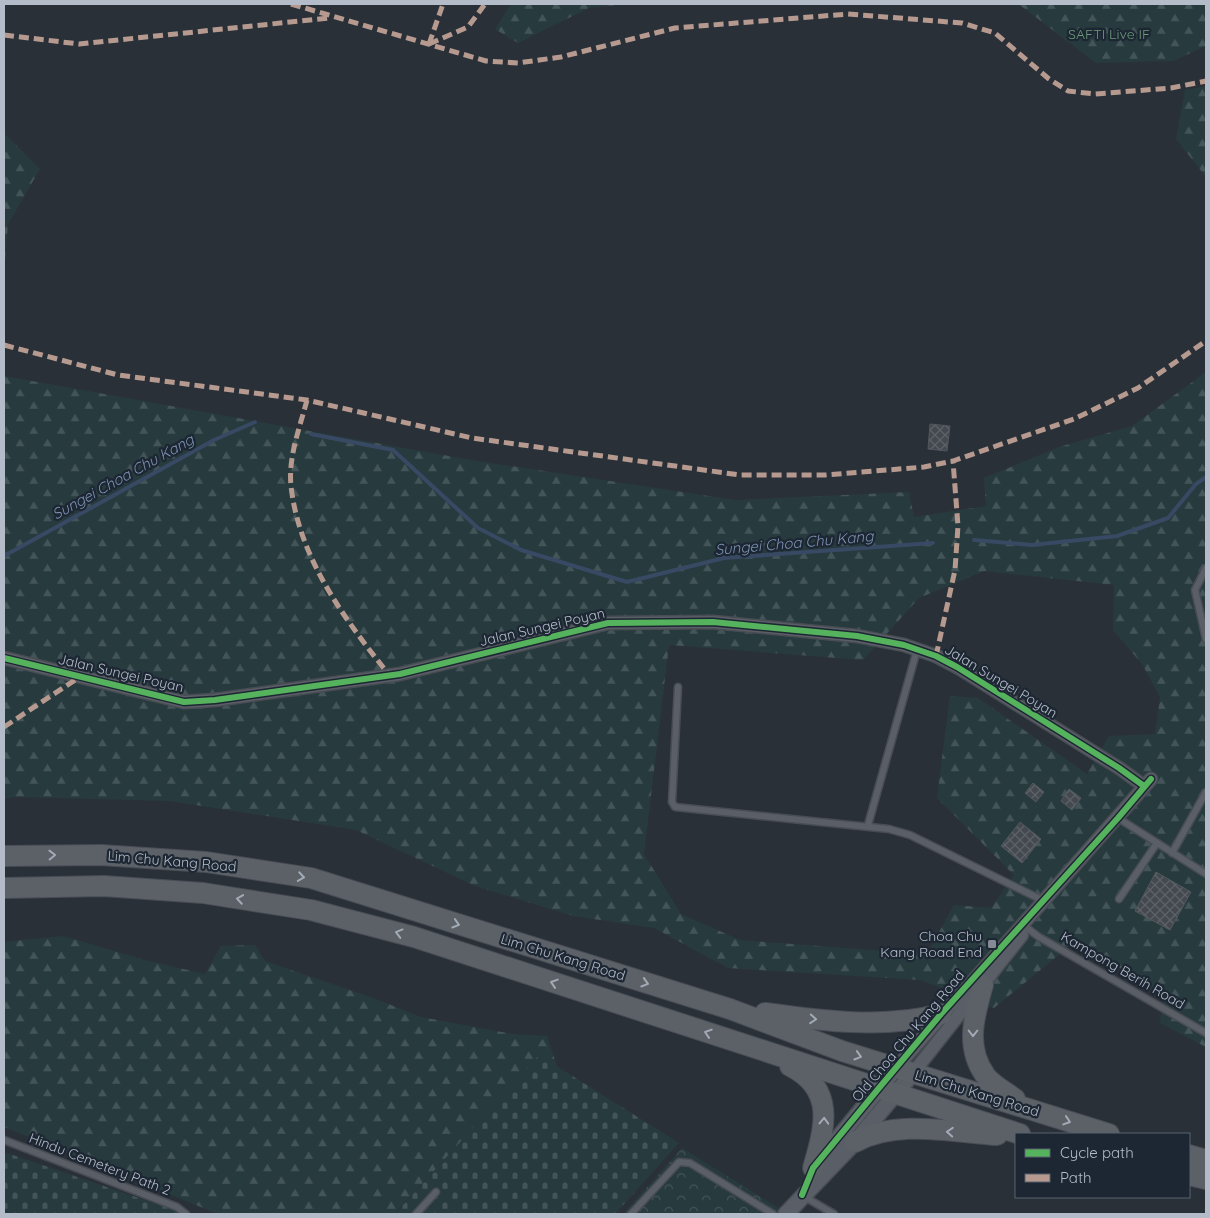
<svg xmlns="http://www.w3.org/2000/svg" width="1210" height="1218" viewBox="0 0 1210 1218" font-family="Quicksand,sans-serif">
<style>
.forest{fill:url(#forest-firs);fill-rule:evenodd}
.cemetery{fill:url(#cemetery-stones)}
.park{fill:url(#park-crowns)}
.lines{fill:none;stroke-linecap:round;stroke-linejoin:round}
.stream{stroke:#384963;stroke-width:4}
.building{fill:url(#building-cross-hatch);stroke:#52575f}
.service-casing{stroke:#484c53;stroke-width:9}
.minor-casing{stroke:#484c53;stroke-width:15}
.tertiary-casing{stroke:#484c53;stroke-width:18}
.primary-casing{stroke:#484c55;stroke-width:22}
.service{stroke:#5a5e66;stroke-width:6}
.minor{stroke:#5a5e66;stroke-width:12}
.tertiary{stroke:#5a5e66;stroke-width:15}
.primary{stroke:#5c6168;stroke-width:20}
.quiet{stroke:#b69a8f;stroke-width:5;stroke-dasharray:10 5;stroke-linecap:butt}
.cycleway-casing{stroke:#1d2633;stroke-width:9}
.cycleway{stroke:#56b35d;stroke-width:6}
.oneway{stroke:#a2aab6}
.poi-dot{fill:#848b96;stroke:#1d2633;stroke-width:2}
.labels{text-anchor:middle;stroke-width:4.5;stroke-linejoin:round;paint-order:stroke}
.park-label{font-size:14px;fill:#6b9a76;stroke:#1d2633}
.street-label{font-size:14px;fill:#b4bcc9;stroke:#1d2633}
.poi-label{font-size:14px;fill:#b4bcc9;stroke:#1d2633;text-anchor:end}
.water-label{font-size:15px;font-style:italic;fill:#7c92b1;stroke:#1d2633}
</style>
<defs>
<pattern id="forest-firs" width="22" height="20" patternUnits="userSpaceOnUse" patternTransform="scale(1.25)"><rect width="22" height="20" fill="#273a3e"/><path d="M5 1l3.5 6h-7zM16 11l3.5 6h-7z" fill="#445559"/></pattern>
<pattern id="cemetery-stones" width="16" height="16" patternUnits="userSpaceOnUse" patternTransform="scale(1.25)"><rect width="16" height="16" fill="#273a3e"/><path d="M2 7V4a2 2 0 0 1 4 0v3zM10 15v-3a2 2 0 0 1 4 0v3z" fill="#445559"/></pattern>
<pattern id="park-crowns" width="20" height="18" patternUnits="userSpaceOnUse" patternTransform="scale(1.25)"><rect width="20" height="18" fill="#273a3e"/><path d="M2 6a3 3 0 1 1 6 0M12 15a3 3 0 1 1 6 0" fill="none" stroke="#445559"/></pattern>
<pattern id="building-cross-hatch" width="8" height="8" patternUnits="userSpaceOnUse" patternTransform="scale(1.25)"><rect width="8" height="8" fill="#444950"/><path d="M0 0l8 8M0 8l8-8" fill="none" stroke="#5d6168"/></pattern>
</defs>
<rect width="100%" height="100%" fill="#2a3038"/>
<!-- forest -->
<g class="forest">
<path d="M 511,4 L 627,4 L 589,8 L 518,43 L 495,29 Z"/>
<path d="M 1011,4 L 1206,4 L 1206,46 L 1173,61 L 1096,63 L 1021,6 Z"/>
<path d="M 1206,86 L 1206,177 L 1176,139 L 1185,90 Z"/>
<path d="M 4,133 L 40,169 L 8,224 L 4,272 Z"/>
<path d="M 1206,372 L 1206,1047 L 1160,1023 L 1163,996 L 1077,940 L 994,1008 L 920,980 L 728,968 L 654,928 L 573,916 L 475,886 L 356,830 L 170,801 L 16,797 L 4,799 L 4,376 L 471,460 L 735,500 L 909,492 L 914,517 L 986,506 L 984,478 L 1059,447 L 1132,426 ZM 984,571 L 1114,585 L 1113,630 L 1142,664 L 1160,697 L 1155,734 L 1109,736 L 1087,774 L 978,698 L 950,696 L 937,798 L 1014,875 L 991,908 L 954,905 L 927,954 L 740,940 L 681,914 L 644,854 L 669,645 L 863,660 L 919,598 Z"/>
<path d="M 63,936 L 145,960 L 205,974 L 221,946 L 255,945 L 265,961 L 376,999 L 421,1017 L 513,1034 L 547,1036 L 560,1075 L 531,1202 L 446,1158 L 394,1214 L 218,1214 L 4,1127 L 4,942 Z"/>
</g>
<!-- cemetery -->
<g class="cemetery">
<path d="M 539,1055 L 679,1143 L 615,1214 L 395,1214 Z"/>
<path d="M 4,1152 L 186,1214 L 4,1214 Z"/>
</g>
<!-- park -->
<path class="park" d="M 682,1148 L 780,1209 L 775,1214 L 623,1214 Z"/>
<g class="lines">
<!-- stream -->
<g class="stream">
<path d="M 311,434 L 393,450 L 478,528 L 521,550 L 627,582 L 724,558 L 933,543"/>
<path d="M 974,540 L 1032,545 L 1117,536 L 1168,518 L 1196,484 L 1206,477"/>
<path d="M 4,556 L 214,440 L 255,422"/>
</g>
</g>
<!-- building -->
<g class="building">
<path d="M 930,424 L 950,426 L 947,451 L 928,449 Z"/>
<path d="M 1033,783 L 1044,792 L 1036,802 L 1025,793 Z"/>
<path d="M 1069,789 L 1081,798 L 1072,810 L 1061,801 Z"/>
<path d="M 1020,822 L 1041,839 L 1022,863 L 1001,846 Z"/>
<path d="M 1156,872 L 1191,892 L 1170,930 L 1135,911 Z"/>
</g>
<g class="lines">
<defs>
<g id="service">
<path d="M 1206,568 L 1195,590 L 1206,639"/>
<path d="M 678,687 L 672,802 L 675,807 L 889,829 L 910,835 L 1044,901"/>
<path d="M 1118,818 L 1206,874"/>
<path d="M 868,825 L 917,650"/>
<path d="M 1172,853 L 1206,792"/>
<path d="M 1119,899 L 1157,843"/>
<path d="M 1027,928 L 1039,937 L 1206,1033"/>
<path d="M 4,1140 L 177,1207 L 186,1214"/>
<path d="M 803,1196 L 834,1214"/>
<path d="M 416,1214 L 436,1192"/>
<path d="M 631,1214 L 679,1162 L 690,1163 L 773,1214"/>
</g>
<g id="minor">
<path d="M 4,658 L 184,702 L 215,700 L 400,674 L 608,623 L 713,622 L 857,636 L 904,645 L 936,656 L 957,667 L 1119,768 L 1144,786"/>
<path d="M 896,1068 L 1151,779"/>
<path d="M 913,1073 L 1022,935"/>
</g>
<g id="tertiary">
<path d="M 816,1165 L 896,1068"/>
<path d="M 786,1214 L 855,1142 L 913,1073"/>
</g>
<g id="primary">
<path d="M 4,856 L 101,855 L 206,862 L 311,878 L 730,1009 L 842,1051 L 1109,1134"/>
<path d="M 4,888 L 104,886 L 203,893 L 311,910 L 414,937 L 1020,1134"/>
<path d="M 983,985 C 974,1016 965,1047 985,1075 C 991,1084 1006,1092 1015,1099"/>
<path d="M 765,1013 C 822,1021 885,1029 941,1014"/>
<path d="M 790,1066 C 836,1089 825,1127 813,1168"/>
<path d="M 855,1142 C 897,1119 951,1132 997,1135"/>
<path d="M 1189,1155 L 1206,1160"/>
<path d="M 1189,1175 L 1206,1179"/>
</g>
</defs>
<!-- service casing -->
<use href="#service" class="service-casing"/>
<!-- minor casing -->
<use href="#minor" class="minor-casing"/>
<!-- tertiary casing -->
<use href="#tertiary" class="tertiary-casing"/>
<!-- primary casing -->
<use href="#primary" class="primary-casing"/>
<!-- service -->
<use href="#service" class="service"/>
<!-- minor -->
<use href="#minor" class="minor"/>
<!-- tertiary -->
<use href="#tertiary" class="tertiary"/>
<!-- primary -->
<use href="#primary" class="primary"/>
<!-- quiet -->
<g class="quiet">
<path d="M 291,4 L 486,61 L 518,63 L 561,57 L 675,28 L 848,14 L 962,23 L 995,33 L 1049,79 L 1068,91 L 1095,94 L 1171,88 L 1206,81"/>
<path d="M 4,35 L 79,44 L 329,18"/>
<path d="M 429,44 L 468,27 L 485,4"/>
<path d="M 429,44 L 443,4"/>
<path d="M 4,345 L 118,375 L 307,400 L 472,438 L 740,475 L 825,475 L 924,467 L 953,461 L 1074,419 L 1138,388 L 1206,341"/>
<path d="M 307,400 C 300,427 288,457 291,486 C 299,559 346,621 390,676"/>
<path d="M 936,656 L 955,570 L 958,526 L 953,461"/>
<path d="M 4,727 L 81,676"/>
</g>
<defs>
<g id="cycleway">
<path d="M 4,658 L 184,702 L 215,700 L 400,674 L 608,623 L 713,622 L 857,636 L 904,645 L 936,656 L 957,667 L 1119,768 L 1144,786"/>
<path d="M 802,1195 L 813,1168 L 879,1088 L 941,1014 L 1118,818 L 1151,779"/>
</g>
</defs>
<!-- cycleway casing -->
<use href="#cycleway" class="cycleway-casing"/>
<!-- cycleway -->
<use href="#cycleway" class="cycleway"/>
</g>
<!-- one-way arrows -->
<defs><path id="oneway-chevron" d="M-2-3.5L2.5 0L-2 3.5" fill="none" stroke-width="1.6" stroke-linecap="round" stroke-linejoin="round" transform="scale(1.25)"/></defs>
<g class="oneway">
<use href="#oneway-chevron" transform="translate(52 855) rotate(-1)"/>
<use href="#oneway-chevron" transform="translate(301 877) rotate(9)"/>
<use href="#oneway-chevron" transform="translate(240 899) rotate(-171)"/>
<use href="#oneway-chevron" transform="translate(456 924) rotate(17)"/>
<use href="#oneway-chevron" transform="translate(399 933) rotate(-165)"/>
<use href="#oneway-chevron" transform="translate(554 983) rotate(-162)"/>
<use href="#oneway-chevron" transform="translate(645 983) rotate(17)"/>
<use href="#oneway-chevron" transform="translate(813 1019) rotate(4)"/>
<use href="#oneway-chevron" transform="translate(708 1033) rotate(-162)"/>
<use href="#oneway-chevron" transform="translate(973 1033) rotate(90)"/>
<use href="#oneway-chevron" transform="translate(858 1056) rotate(17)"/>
<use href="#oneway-chevron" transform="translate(824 1121) rotate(-88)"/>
<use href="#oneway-chevron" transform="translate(1067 1121) rotate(18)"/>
<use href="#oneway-chevron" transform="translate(950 1132) rotate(-176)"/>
</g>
<!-- markers -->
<rect class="poi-dot" x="987" y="939" width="10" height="10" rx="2.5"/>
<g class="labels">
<!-- park labels -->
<g class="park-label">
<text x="1109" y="39">SAFTI Live IF</text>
</g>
<!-- street labels -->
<g class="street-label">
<text transform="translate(542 627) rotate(-13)" y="5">Jalan Sungei Poyan</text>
<text transform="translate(121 673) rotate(13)" y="5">Jalan Sungei Poyan</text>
<text transform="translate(1001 681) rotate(31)" y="5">Jalan Sungei Poyan</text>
<text transform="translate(172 861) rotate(5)" y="5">Lim Chu Kang Road</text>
<text transform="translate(563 957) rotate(17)" y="5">Lim Chu Kang Road</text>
<text transform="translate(1123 970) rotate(30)" y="5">Kampong Berih Road</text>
<text transform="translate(908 1036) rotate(-50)" y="5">Old Choa Chu Kang Road</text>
<text transform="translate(977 1093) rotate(17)" y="5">Lim Chu Kang Road</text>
<text transform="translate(100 1164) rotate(21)" y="5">Hindu Cemetery Path 2</text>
</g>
<!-- poi labels -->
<g class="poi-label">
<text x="982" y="941">Choa Chu<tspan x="982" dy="16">Kang Road End</tspan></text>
</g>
<!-- water labels -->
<g class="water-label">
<text transform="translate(123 477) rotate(-29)" y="5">Sungei Choa Chu Kang</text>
<text transform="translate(794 543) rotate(-5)" y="5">Sungei Choa Chu Kang</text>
</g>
</g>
<!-- border -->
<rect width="1210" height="1218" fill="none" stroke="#b4bcc9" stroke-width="10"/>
<!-- legend -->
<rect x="1015" y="1133" width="175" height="65" fill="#1d2633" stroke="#59626f"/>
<rect x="1025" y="1149" width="25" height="8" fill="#56b35d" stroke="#59626f"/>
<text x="1060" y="1158" font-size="15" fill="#b4bcc9">Cycle path</text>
<rect x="1025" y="1174" width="25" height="8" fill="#b69a8f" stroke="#59626f"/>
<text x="1060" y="1183" font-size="15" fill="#b4bcc9">Path</text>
</svg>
